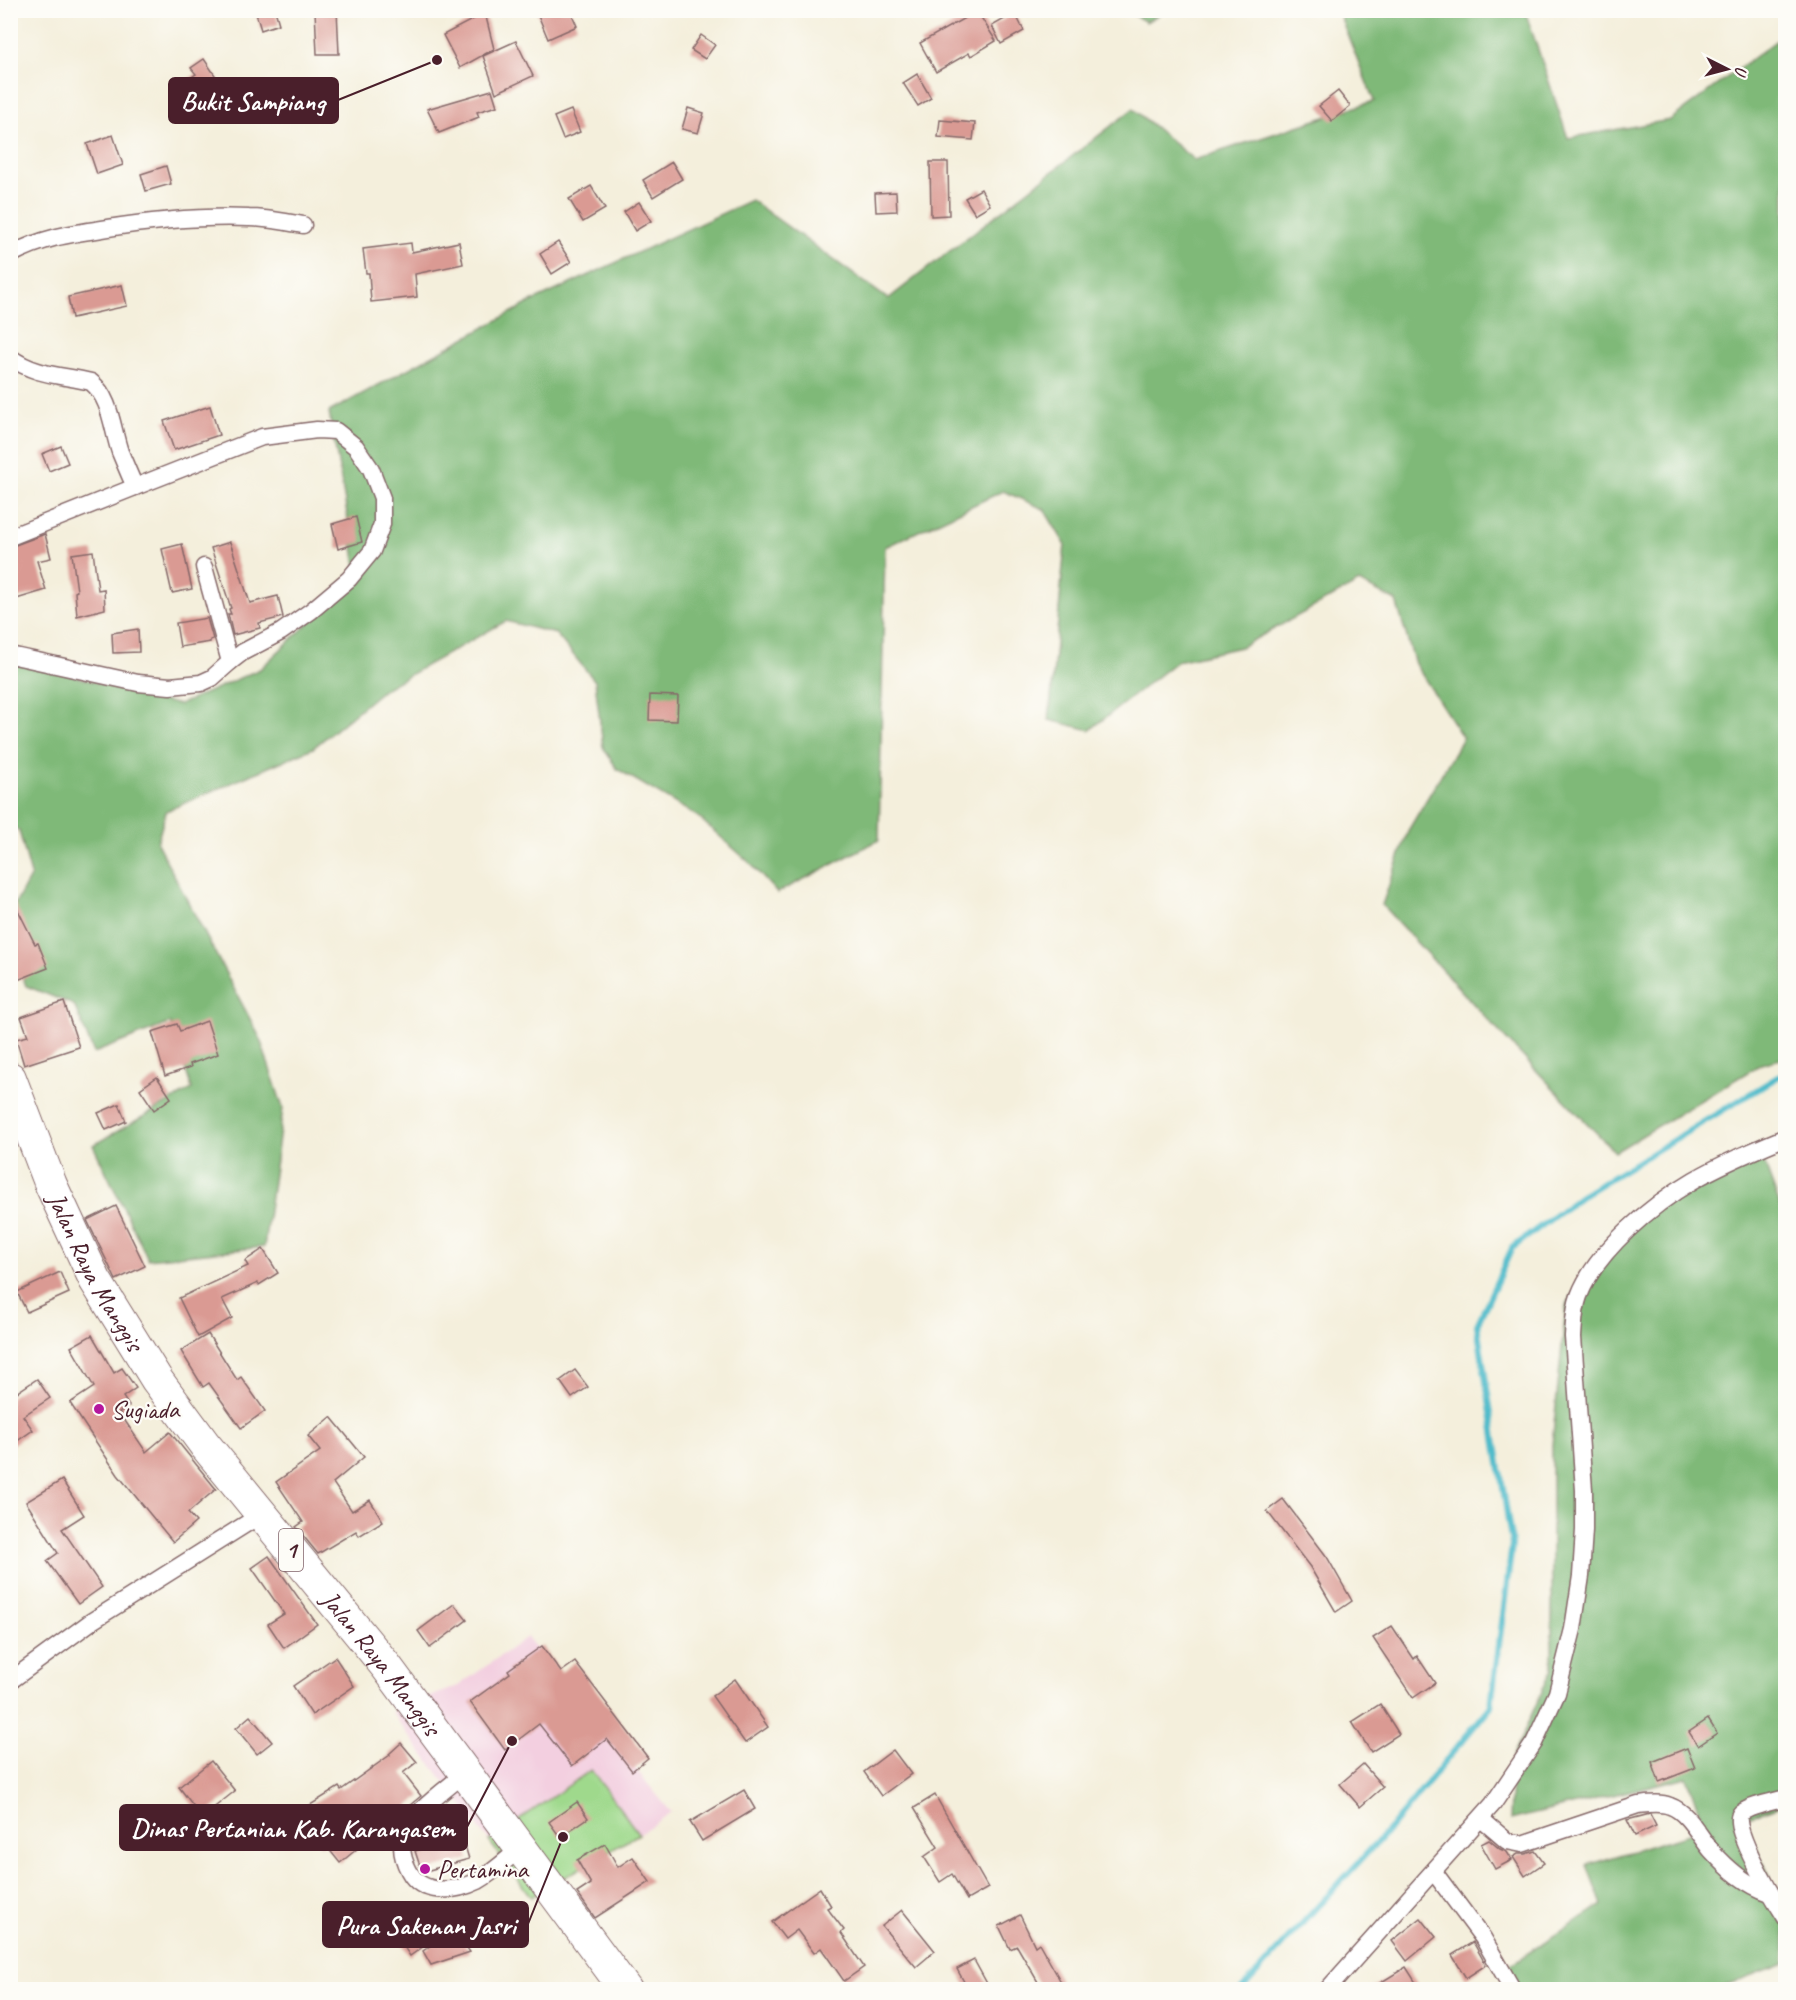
<svg xmlns="http://www.w3.org/2000/svg" width="1796" height="2000" viewBox="0 0 1796 2000" font-family="Caveat,sans-serif">
<style>
.built{fill:#f3cfe0}
.green{fill:#9fd98c;stroke:#747c5c;stroke-width:1.5}
.forest{fill:#7fb978;stroke:#646c52;stroke-width:1.5}
.lines{fill:none;stroke-linecap:round;stroke-linejoin:round}
.stream{stroke:#4fbbca;stroke-width:6}
.building{fill:#da9a93}
.street-casing{stroke:#866869;stroke-width:19}
.highway-casing{stroke:#866869;stroke-width:34}
.street{stroke:#fff;stroke-width:16}
.highway{stroke:#fff;stroke-width:32}
.poi-dot{fill:#b5179e;stroke:#fdfcf7;stroke-width:2}
.labels{text-anchor:middle;stroke-width:4.5;stroke-linejoin:round;paint-order:stroke}
.shield{fill:#fdfcf7;stroke:#806168;stroke-width:1.5}
.shield-label{font-size:24px;font-weight:bold;fill:#4a1f2b}
.street-label{font-size:26px;fill:#4a1f2b;stroke:#fdfcf7}
.poi-label{font-size:26px;fill:#4a1f2b;stroke:#fdfcf7;text-anchor:start}
.leader{fill:none;stroke:#4a1f2b;stroke-width:2}
.callout-dot{fill:#4a1f2b;stroke:#fdfcf7;stroke-width:2}
.callout{fill:#4a1f2b;stroke:#4a1f2b;stroke-width:2}
.callout-label{font-size:27px;text-anchor:middle;font-weight:bold;fill:#fff}
</style>
<rect width="100%" height="100%" fill="#fdfcf7"/>
<filter id="ink" filterUnits="userSpaceOnUse"><feTurbulence type="fractalNoise" baseFrequency=".0167" numOctaves="2"/><feDisplacementMap in="SourceGraphic" scale="12" xChannelSelector="R" yChannelSelector="G"/><feConvolveMatrix kernelMatrix="1 2 1 2 8 2 1 2 1" color-interpolation-filters="sRGB"/></filter>
<filter id="wash" filterUnits="userSpaceOnUse"><feTurbulence type="fractalNoise" baseFrequency=".008" numOctaves="4" result="noise"/><feDisplacementMap in="SourceGraphic" scale="24" xChannelSelector="R" yChannelSelector="G"/><feGaussianBlur stdDeviation="1.35" result="paint"/><feColorMatrix in="noise" values="0 0 0 0 0 0 0 0 0 0 0 0 0 0 0 0 0 1.4 0 .05"/><feComposite in="paint" operator="in"/></filter>
<g filter="url(#wash)">
<rect width="100%" height="100%" fill="#f4efdc"/>
<!-- built -->
<path class="built" d="M 527,1637 L 671,1812 L 639,1834 L 591,1770 L 489,1841 L 391,1712 L 458,1686 Z"/>
<!-- green -->
<path class="green" d="M 591,1770 L 639,1834 L 531,1897 L 489,1841 Z"/>
<!-- forest -->
<g class="forest">
<path d="M 1127,11 L 1166,11 L 1146,22 Z"/>
<path d="M 1338,11 L 1525,11 L 1568,138 L 1670,120 L 1785,34 L 1785,1058 L 1761,1064 L 1615,1152 L 1504,1037 L 1382,905 L 1409,829 L 1463,738 L 1415,664 L 1396,601 L 1359,582 L 1241,647 L 1177,661 L 1090,730 L 1049,720 L 1065,544 L 1044,509 L 1003,491 L 885,547 L 879,840 L 777,893 L 750,863 L 697,816 L 617,769 L 603,747 L 595,681 L 556,634 L 506,621 L 384,689 L 313,748 L 166,811 L 157,843 L 259,1036 L 283,1108 L 264,1247 L 148,1259 L 93,1145 L 192,1089 L 170,1023 L 94,1053 L 74,1005 L 26,986 L 11,945 L 11,912 L 31,875 L 19,831 L 11,825 L 11,659 L 179,705 L 260,669 L 358,576 L 329,412 L 531,302 L 751,200 L 888,299 L 1133,109 L 1194,160 L 1374,101 Z"/>
<path d="M 1758,1146 L 1786,1222 L 1786,1803 L 1744,1818 L 1785,1912 L 1785,1963 L 1713,1990 L 1515,1989 L 1508,1966 L 1602,1905 L 1587,1865 L 1705,1829 L 1687,1777 L 1510,1820 L 1513,1756 L 1552,1669 L 1552,1445 L 1566,1306 L 1589,1269 L 1629,1222 Z"/>
</g>
<g class="lines">
<!-- stream -->
<path class="stream" d="M 1241,1990 L 1391,1827 L 1491,1706 L 1512,1545 L 1477,1325 L 1512,1248 L 1581,1196 L 1786,1072"/>
</g>
<g id="blocks">
<!-- building -->
<g class="building">
<path d="M 255,10 L 275,10 L 279,24 L 261,30 Z"/>
<path d="M 315,10 L 337,10 L 339,54 L 317,54 Z"/>
<path d="M 536,10 L 570,10 L 577,26 L 548,39 Z"/>
<path d="M 977,11 L 996,41 L 971,56 L 969,53 L 936,72 L 920,43 Z"/>
<path d="M 485,13 L 494,49 L 460,68 L 443,35 Z"/>
<path d="M 1015,13 L 1024,31 L 1001,44 L 992,26 Z"/>
<path d="M 701,35 L 715,45 L 705,59 L 691,50 Z"/>
<path d="M 516,41 L 533,76 L 496,93 L 483,56 Z"/>
<path d="M 204,59 L 221,84 L 206,95 L 210,101 L 193,113 L 176,88 L 196,74 L 191,68 Z"/>
<path d="M 917,74 L 931,98 L 918,106 L 903,83 Z"/>
<path d="M 492,90 L 497,106 L 477,112 L 479,117 L 439,133 L 427,109 Z"/>
<path d="M 1338,91 L 1350,106 L 1332,121 L 1319,106 Z"/>
<path d="M 688,108 L 704,113 L 698,133 L 682,129 Z"/>
<path d="M 571,110 L 580,132 L 563,139 L 554,117 Z"/>
<path d="M 940,120 L 975,123 L 973,140 L 938,137 Z"/>
<path d="M 113,135 L 123,165 L 97,174 L 87,144 Z"/>
<path d="M 672,162 L 682,179 L 653,197 L 643,180 Z"/>
<path d="M 930,162 L 948,162 L 949,215 L 931,216 Z"/>
<path d="M 166,166 L 171,184 L 146,191 L 141,174 Z"/>
<path d="M 591,186 L 605,209 L 583,222 L 569,199 Z"/>
<path d="M 981,189 L 990,205 L 975,214 L 965,198 Z"/>
<path d="M 896,192 L 897,211 L 876,212 L 875,193 Z"/>
<path d="M 639,202 L 651,221 L 635,231 L 624,212 Z"/>
<path d="M 459,242 L 463,264 L 415,274 L 417,297 L 371,302 L 369,273 L 366,273 L 363,249 L 411,243 L 412,252 Z"/>
<path d="M 558,242 L 571,262 L 552,274 L 540,254 Z"/>
<path d="M 122,285 L 127,306 L 72,318 L 68,297 Z"/>
<path d="M 210,406 L 219,435 L 174,450 L 164,421 Z"/>
<path d="M 61,446 L 68,463 L 49,471 L 42,454 Z"/>
<path d="M 356,517 L 362,542 L 338,549 L 332,524 Z"/>
<path d="M 45,534 L 51,558 L 37,561 L 46,590 L 10,601 L 10,547 Z"/>
<path d="M 230,542 L 250,603 L 278,596 L 283,617 L 259,623 L 260,628 L 233,635 L 228,614 L 231,614 L 229,609 L 231,608 L 211,548 Z"/>
<path d="M 182,544 L 192,589 L 172,593 L 162,549 Z"/>
<path d="M 93,551 L 98,590 L 104,589 L 105,609 L 77,616 L 75,592 L 77,591 L 72,554 Z"/>
<path d="M 207,618 L 213,639 L 210,640 L 210,642 L 180,647 L 176,623 Z"/>
<path d="M 138,629 L 139,652 L 113,653 L 112,633 Z"/>
<path d="M 650,695 L 678,696 L 677,721 L 649,720 Z"/>
<path d="M 10,894 L 35,944 L 38,943 L 48,968 L 10,983 Z"/>
<path d="M 64,1002 L 79,1047 L 24,1065 L 16,1039 L 28,1036 L 21,1017 Z"/>
<path d="M 207,1021 L 218,1054 L 190,1064 L 191,1067 L 165,1076 L 152,1032 L 177,1024 L 180,1031 Z"/>
<path d="M 157,1077 L 171,1098 L 154,1110 L 140,1089 Z"/>
<path d="M 119,1104 L 126,1121 L 106,1130 L 98,1113 Z"/>
<path d="M 116,1206 L 145,1266 L 116,1280 L 87,1220 Z"/>
<path d="M 263,1249 L 278,1273 L 259,1285 L 258,1283 L 222,1299 L 232,1318 L 198,1337 L 179,1298 L 248,1266 L 245,1261 Z"/>
<path d="M 60,1272 L 69,1293 L 27,1312 L 17,1292 Z"/>
<path d="M 208,1334 L 237,1380 L 241,1377 L 265,1411 L 241,1428 L 209,1383 L 203,1387 L 181,1351 Z"/>
<path d="M 92,1335 L 114,1373 L 122,1368 L 136,1388 L 123,1397 L 129,1406 L 119,1412 L 146,1452 L 170,1432 L 216,1489 L 188,1513 L 196,1522 L 173,1542 L 118,1475 L 70,1403 L 94,1387 L 71,1347 Z"/>
<path d="M 575,1370 L 588,1387 L 572,1398 L 560,1381 Z"/>
<path d="M 37,1379 L 50,1398 L 23,1416 L 33,1430 L 10,1446 L 10,1397 Z"/>
<path d="M 331,1417 L 364,1457 L 333,1483 L 352,1511 L 370,1500 L 383,1521 L 359,1536 L 356,1531 L 318,1554 L 296,1527 L 303,1522 L 276,1482 L 320,1451 L 308,1436 Z"/>
<path d="M 62,1480 L 84,1515 L 62,1529 L 102,1587 L 78,1604 L 47,1561 L 58,1553 L 26,1502 Z"/>
<path d="M 1283,1499 L 1327,1557 L 1352,1601 L 1336,1612 L 1310,1567 L 1267,1511 Z"/>
<path d="M 269,1556 L 317,1624 L 284,1648 L 268,1624 L 284,1614 L 252,1568 Z"/>
<path d="M 454,1604 L 467,1620 L 430,1648 L 418,1631 Z"/>
<path d="M 1392,1626 L 1414,1659 L 1417,1656 L 1435,1683 L 1413,1698 L 1373,1638 Z"/>
<path d="M 542,1646 L 561,1672 L 575,1662 L 648,1758 L 632,1771 L 607,1739 L 572,1766 L 539,1724 L 505,1750 L 470,1702 L 510,1673 L 508,1670 Z"/>
<path d="M 335,1657 L 354,1686 L 312,1715 L 293,1686 Z"/>
<path d="M 735,1679 L 768,1727 L 745,1743 L 712,1696 Z"/>
<path d="M 1380,1704 L 1399,1734 L 1371,1752 L 1352,1722 Z"/>
<path d="M 250,1716 L 272,1742 L 257,1754 L 236,1728 Z"/>
<path d="M 1708,1719 L 1717,1733 L 1698,1746 L 1689,1732 Z"/>
<path d="M 401,1743 L 417,1762 L 403,1773 L 421,1796 L 340,1863 L 324,1843 L 320,1845 L 299,1812 L 339,1787 L 341,1790 L 390,1755 L 389,1754 Z"/>
<path d="M 1687,1748 L 1695,1768 L 1659,1782 L 1652,1762 Z"/>
<path d="M 893,1750 L 911,1774 L 881,1796 L 864,1772 Z"/>
<path d="M 211,1761 L 235,1791 L 202,1817 L 179,1787 Z"/>
<path d="M 1363,1764 L 1383,1787 L 1360,1807 L 1340,1784 Z"/>
<path d="M 744,1790 L 755,1809 L 702,1841 L 690,1822 Z"/>
<path d="M 935,1795 L 988,1888 L 967,1900 L 952,1874 L 940,1882 L 924,1857 L 938,1847 L 914,1808 Z"/>
<path d="M 577,1802 L 588,1818 L 560,1837 L 549,1822 Z"/>
<path d="M 1650,1814 L 1656,1826 L 1635,1836 L 1627,1820 Z"/>
<path d="M 462,1836 L 469,1859 L 422,1872 L 415,1851 Z"/>
<path d="M 1489,1840 L 1500,1849 L 1507,1852 L 1512,1860 L 1495,1869 L 1481,1844 Z"/>
<path d="M 605,1844 L 618,1867 L 633,1857 L 650,1882 L 595,1918 L 577,1893 L 591,1884 L 577,1860 Z"/>
<path d="M 1535,1851 L 1544,1863 L 1525,1876 L 1513,1857 L 1518,1854 L 1525,1854 Z"/>
<path d="M 820,1888 L 831,1906 L 827,1908 L 844,1930 L 841,1933 L 864,1967 L 844,1981 L 821,1948 L 814,1953 L 797,1930 L 785,1939 L 772,1922 Z"/>
<path d="M 902,1910 L 935,1951 L 916,1967 L 882,1926 Z"/>
<path d="M 414,1914 L 431,1941 L 410,1956 L 392,1929 Z"/>
<path d="M 1020,1915 L 1035,1946 L 1039,1943 L 1065,1989 L 1042,1989 L 1017,1946 L 1010,1949 L 999,1926 Z"/>
<path d="M 1421,1918 L 1436,1937 L 1407,1961 L 1392,1941 Z"/>
<path d="M 454,1929 L 470,1952 L 431,1965 L 423,1951 Z"/>
<path d="M 1473,1942 L 1486,1965 L 1466,1978 L 1452,1955 Z"/>
<path d="M 974,1960 L 990,1989 L 968,1989 L 957,1969 Z"/>
<path d="M 1406,1967 L 1420,1989 L 1370,1989 Z"/>
</g>
</g>
</g>
<g filter="url(#ink)">
<use href="#blocks" fill-opacity="0" stroke="#866869" stroke-width="1.5"/>
<g class="lines">
<defs>
<g id="street">
<path d="M 10,255 C 42,238 68,234 102,229 C 151,221 200,216 249,218 C 267,218 285,222 303,225"/>
<path d="M 10,357 C 35,376 63,375 91,382 C 111,398 112,429 120,452 C 125,464 130,476 135,487 L 10,537"/>
<path d="M 135,487 L 262,437 L 317,430 L 336,431 L 356,447 L 371,469 L 382,498 L 382,524 L 372,551 L 349,579 L 311,611 L 281,632 L 243,652 L 230,662"/>
<path d="M 10,655 L 138,683 L 170,686 L 201,683 L 212,678 L 230,662 L 204,567"/>
<path d="M 10,1681 L 92,1621 L 262,1514"/>
<path d="M 465,1773 C 448,1788 411,1813 404,1835 C 400,1847 403,1860 409,1871 C 422,1896 455,1892 478,1881 C 494,1872 508,1858 522,1847"/>
<path d="M 1786,1798 C 1772,1802 1752,1805 1741,1813 C 1728,1825 1777,1904 1786,1918"/>
<path d="M 1481,1819 L 1507,1841 L 1522,1844 L 1638,1805 C 1648,1804 1660,1802 1670,1806 C 1688,1812 1699,1836 1711,1850 C 1728,1869 1746,1885 1770,1893"/>
<path d="M 1434,1872 L 1483,1938 L 1513,1990"/>
<path d="M 1327,1990 L 1493,1804 L 1534,1743 L 1557,1693 L 1573,1629 L 1581,1576 L 1584,1530 L 1584,1490 L 1573,1337 C 1574,1323 1574,1309 1579,1296 C 1596,1251 1653,1204 1694,1180 C 1723,1163 1755,1150 1786,1137"/>
</g>
<g id="highway">
<path id="s1" d="M 10,1078 L 51,1185 L 95,1280 L 157,1380 L 205,1445 L 386,1666 L 626,1990"/>
</g>
</defs>
<!-- street casing -->
<use href="#street" class="street-casing"/>
<!-- highway casing -->
<use href="#highway" class="highway-casing"/>
<!-- street -->
<use href="#street" class="street"/>
<!-- highway -->
<use href="#highway" class="highway"/>
</g>
</g>
<!-- markers -->
<g class="poi-dot">
<circle cx="99" cy="1409" r="6"/>
<circle cx="425" cy="1869" r="6"/>
</g>
<g class="labels">
<!-- shield labels -->
<rect class="shield" x="279" y="1529" width="24" height="42" rx="4.5"/>
<g class="shield-label">
<text x="291" y="1558">1</text>
</g>
<!-- street labels -->
<g class="street-label">
<text dy="9" stroke="none"><textPath href="#s1" startOffset="212">Jalan Raya Manggis</textPath></text>
<text dy="9" stroke="none"><textPath href="#s1" startOffset="698">Jalan Raya Manggis</textPath></text>
</g>
<!-- poi labels -->
<g class="poi-label">
<text x="111" y="1418">Sugiada</text>
<text x="437" y="1878">Pertamina</text>
</g>
</g>
<!-- callouts -->
<path class="leader" d="M437 60L338 100M512 1741L467 1827M563 1837L528 1924"/>
<g class="callout-dot">
<circle cx="437" cy="60" r="6"/>
<circle cx="512" cy="1741" r="6"/>
<circle cx="563" cy="1837" r="6"/>
</g>
<g class="callout">
<rect x="169" y="78" width="169" height="45" rx="6"/>
<rect x="120" y="1805" width="347" height="45" rx="6"/>
<rect x="323" y="1902" width="205" height="45" rx="6"/>
</g>
<g class="callout-label">
<text x="253" y="110">Bukit Sampiang</text>
<text x="293" y="1837">Dinas Pertanian Kab. Karangasem</text>
<text x="426" y="1934">Pura Sakenan Jasri</text>
</g>
<!-- margin -->
<rect width="1796" height="2000" fill="none" stroke="#fdfcf7" stroke-width="36"/>
<!-- north arrow -->
<g transform="translate(1727 69) rotate(96)" stroke="#fdfcf7" stroke-width="4.5" paint-order="stroke">
<path d="M0-4.5L10 22L0 15L-10 22Z" fill="#4a1f2b"/>
<text y="-9" font-size="16" font-weight="bold" text-anchor="middle" fill="#4a1f2b">U</text>
</g>
</svg>
